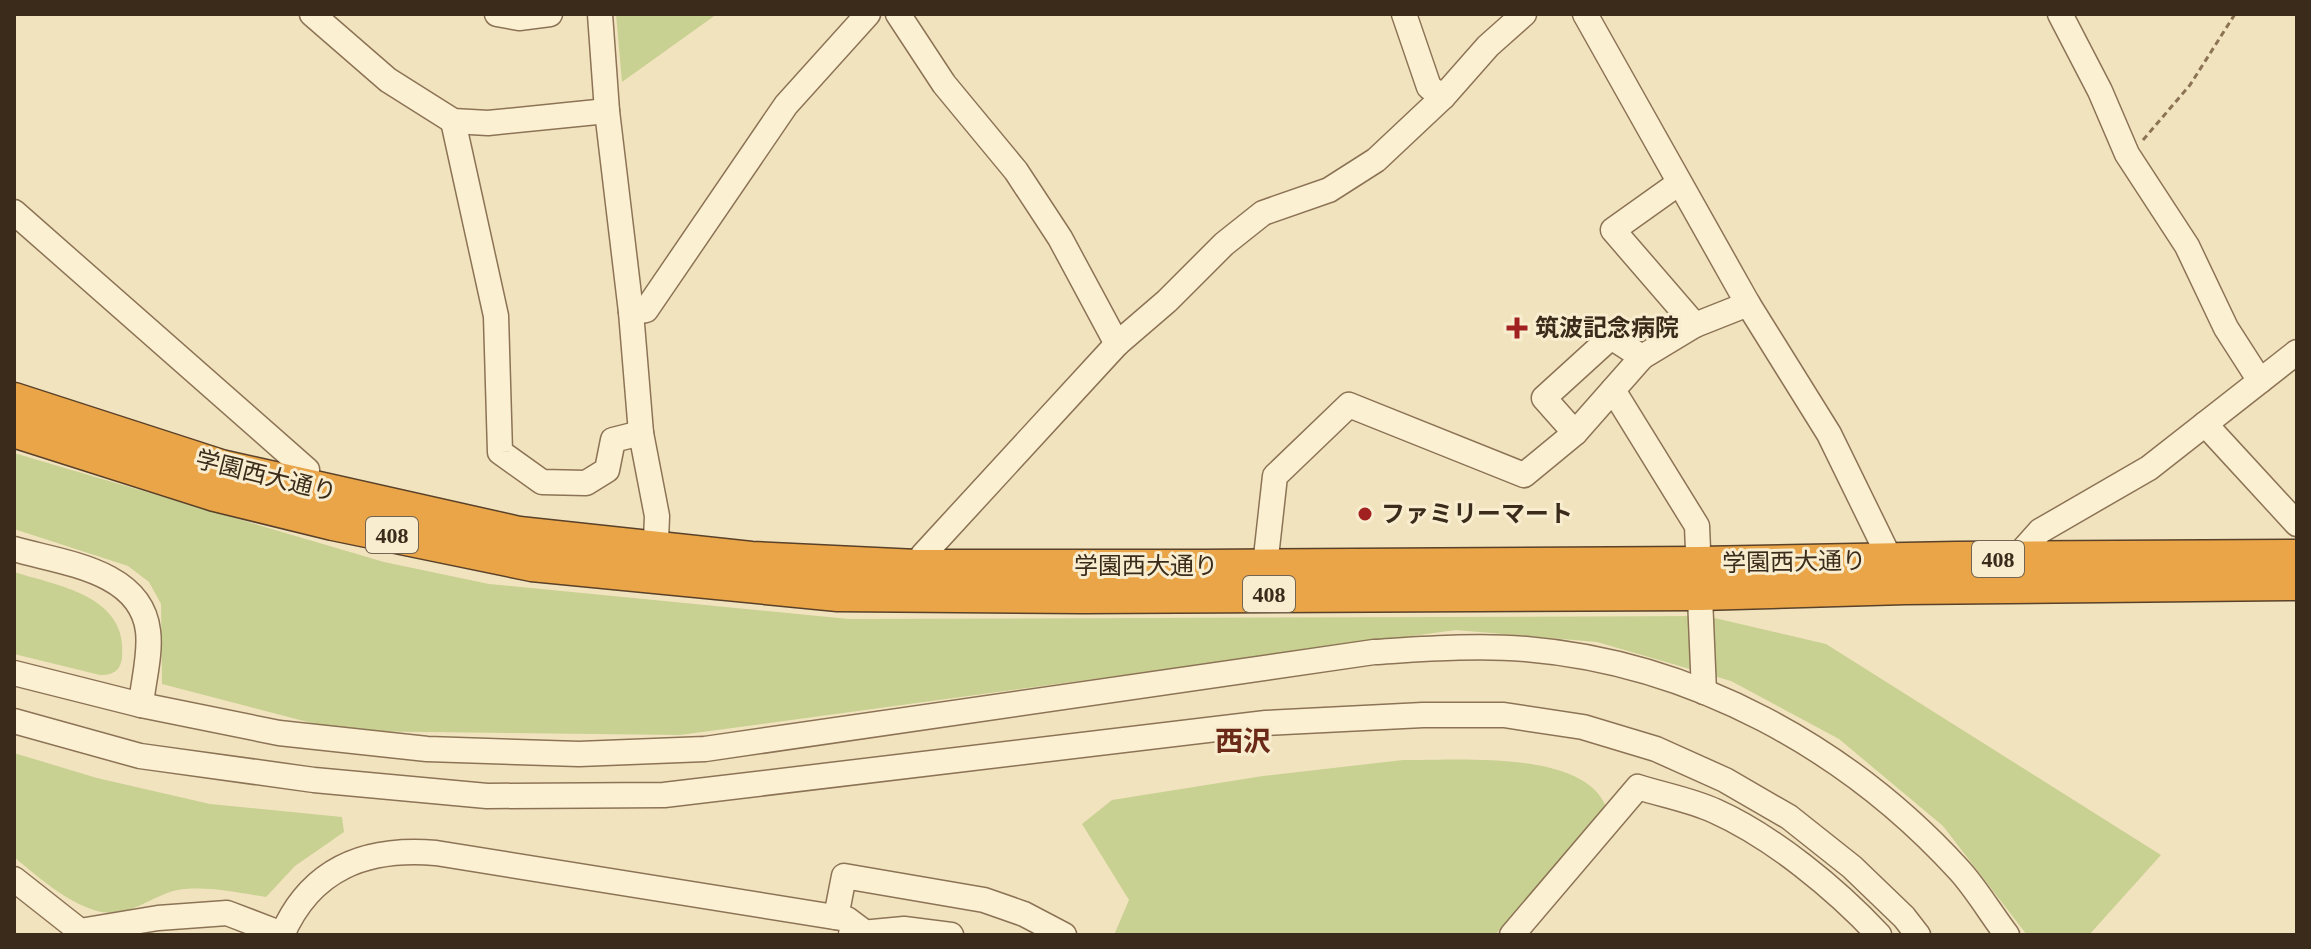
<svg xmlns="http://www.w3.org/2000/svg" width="2311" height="949" viewBox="0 0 2311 949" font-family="'Times New Roman','Noto Sans JP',serif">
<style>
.green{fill:#c8d192}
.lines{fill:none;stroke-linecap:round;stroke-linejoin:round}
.minor-casing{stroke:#8c7355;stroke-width:27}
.highway-casing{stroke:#59412a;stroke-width:37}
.path{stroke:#8c7355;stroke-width:3;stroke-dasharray:6 4;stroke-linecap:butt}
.minor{stroke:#fcf0d3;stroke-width:24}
.highway{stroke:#e9a547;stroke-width:34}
.poi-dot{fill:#a02120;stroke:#f8edcf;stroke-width:3}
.labels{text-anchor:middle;stroke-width:6;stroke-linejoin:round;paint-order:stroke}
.shield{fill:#f8edcf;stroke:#736551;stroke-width:2}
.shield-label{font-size:22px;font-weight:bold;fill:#3a2b1b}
.poi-label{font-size:24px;font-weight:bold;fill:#3a2b1b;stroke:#f8edcf;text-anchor:start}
.street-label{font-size:24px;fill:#3a2b1b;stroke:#f8edcf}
.quarter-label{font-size:28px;font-weight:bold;fill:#6a2a17;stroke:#f8edcf}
</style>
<rect width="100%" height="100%" fill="#f2e3bf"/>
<!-- green -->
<g class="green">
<path d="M 616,14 L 717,14 L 622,82 Z"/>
<path d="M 14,453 L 384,562 L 489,584 L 849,619 L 1706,616 L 1826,644 L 2161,855 L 2089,935 L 2027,935 L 1943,826 L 1839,739 L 1731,681 L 1597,642 L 1456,630 L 680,735 L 342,731 L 162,684 L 161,604 L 149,582 L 128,566 L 14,529 Z"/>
<path d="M 14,572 C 59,586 129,596 122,658 C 120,672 112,675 100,675 L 14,654 Z"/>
<path d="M 14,753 L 97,778 L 210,804 L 342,817 L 344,832 L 295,866 L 266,897 C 240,893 212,887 186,889 C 163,890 143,907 122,912 C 85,920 41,879 14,857 Z"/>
<path d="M 1403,760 C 1455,761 1584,749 1606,807 L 1495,935 L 1114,935 L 1129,900 L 1082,824 L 1112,800 L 1263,776 Z"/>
</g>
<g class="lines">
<defs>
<g id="minor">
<path d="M 312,14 L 388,80 L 453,121 L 488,123 L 607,111"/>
<path d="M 497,14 L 519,18 L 550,14"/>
<path d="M 600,14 L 607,111 L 631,312 L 641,433 L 657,516 L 655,564"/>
<path d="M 898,14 L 944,84 L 1016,171 L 1060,238 L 1117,344"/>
<path d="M 1404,14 L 1429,87 L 1443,97"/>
<path d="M 1585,14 L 1748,304 L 1829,434 L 1896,571"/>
<path d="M 2060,14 L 2100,91 L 2127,154 L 2187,246 L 2226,328 L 2260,381"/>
<path d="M 453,121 L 496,316 L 500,452 L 542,482 L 586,483 L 607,470 L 613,440 L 641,433"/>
<path d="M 1679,183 L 1613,230 L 1695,325 L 1748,304"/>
<path d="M 14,212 L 307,470 L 305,487"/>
<path d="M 631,312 L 646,310 L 786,105 L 868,14"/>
<path d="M 1613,390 L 1697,526 L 1704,692"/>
<path d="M 2205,424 L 2297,524"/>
<path d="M 1575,433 L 1544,398 L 1611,337 L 1642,357"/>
<path d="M 14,549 C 62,563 141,570 148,631 C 151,654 143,682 141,705"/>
<path d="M 2015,559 L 2040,531 L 2149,468 L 2297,352"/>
<path d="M 1265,566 L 1275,476 L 1349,405 L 1524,475 L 1575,433 L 1642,357 L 1695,325"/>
<path d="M 917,567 L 923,555 L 1117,344 L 1167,301 L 1224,244 L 1263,213 L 1329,190 L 1376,160 L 1443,97 L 1488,46 L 1524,14"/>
<path d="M 14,673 L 141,705 L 279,733 L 427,749 L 579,754 L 705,749 L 1374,652 C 1425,649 1475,645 1526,649 C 1693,663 1848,748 1960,871 C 1977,890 1991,914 2007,935"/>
<path d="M 14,721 L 140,756 L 314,780 L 487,796 L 664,795 L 1266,723 L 1423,715 L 1504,715 L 1583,727 L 1656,749 L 1725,780 L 1789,817 L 1852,867 L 1904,917 L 1918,935"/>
<path d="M 14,879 L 80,931 L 158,918 L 227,913 L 282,934"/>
<path d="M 836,917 L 844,876 L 984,900 L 1024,914 L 1064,935"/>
<path d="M 851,934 L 904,929 L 951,935"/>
<path d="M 282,935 C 311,868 366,847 436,853 L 847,919 L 863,931"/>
<path d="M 1512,935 L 1638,787 C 1663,795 1691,800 1715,811 C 1773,837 1836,889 1879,935"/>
</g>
<g id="highway">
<path d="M 14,400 L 221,467 L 519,534 L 751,559 L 917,567 L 1204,567 L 1699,564 L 1956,559 L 2297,557"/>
<path d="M 14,430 L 215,494 L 333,523 L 532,564 L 838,594 L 1083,596 L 1700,593 L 1905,587 L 2297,583"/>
</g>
</defs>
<!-- minor casing -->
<use href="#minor" class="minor-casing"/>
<!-- highway casing -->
<use href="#highway" class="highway-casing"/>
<!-- path -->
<path class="path" d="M 2143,140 L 2190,85 L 2235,14"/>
<!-- minor -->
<use href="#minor" class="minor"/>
<!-- highway -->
<use href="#highway" class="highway"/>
</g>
<!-- markers -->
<g class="poi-dot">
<path d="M1513 316h8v8h8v8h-8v8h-8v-8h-8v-8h8z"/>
<circle cx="1365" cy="514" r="8"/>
</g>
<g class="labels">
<!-- shield labels -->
<g class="shield">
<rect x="366" y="517" width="52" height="36" rx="6"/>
<rect x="1972" y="541" width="52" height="36" rx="6"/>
<rect x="1243" y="576" width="52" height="36" rx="6"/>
</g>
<g class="shield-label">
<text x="392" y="543">408</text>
<text x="1998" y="567">408</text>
<text x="1269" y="602">408</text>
</g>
<!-- poi labels -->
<g class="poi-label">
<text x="1535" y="336">筑波記念病院</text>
<text x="1381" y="522">ファミリーマート</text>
</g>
<!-- street labels -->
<g class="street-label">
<text transform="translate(266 476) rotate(14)" y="8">学園西大通り</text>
<text transform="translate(1794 562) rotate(-1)" y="8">学園西大通り</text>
<text x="1146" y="574">学園西大通り</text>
</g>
<!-- quarter labels -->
<g class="quarter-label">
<text x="1243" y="751">西沢</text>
</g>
</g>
<!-- border -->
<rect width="2311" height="949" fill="none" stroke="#3a2b1b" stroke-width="32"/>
</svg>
